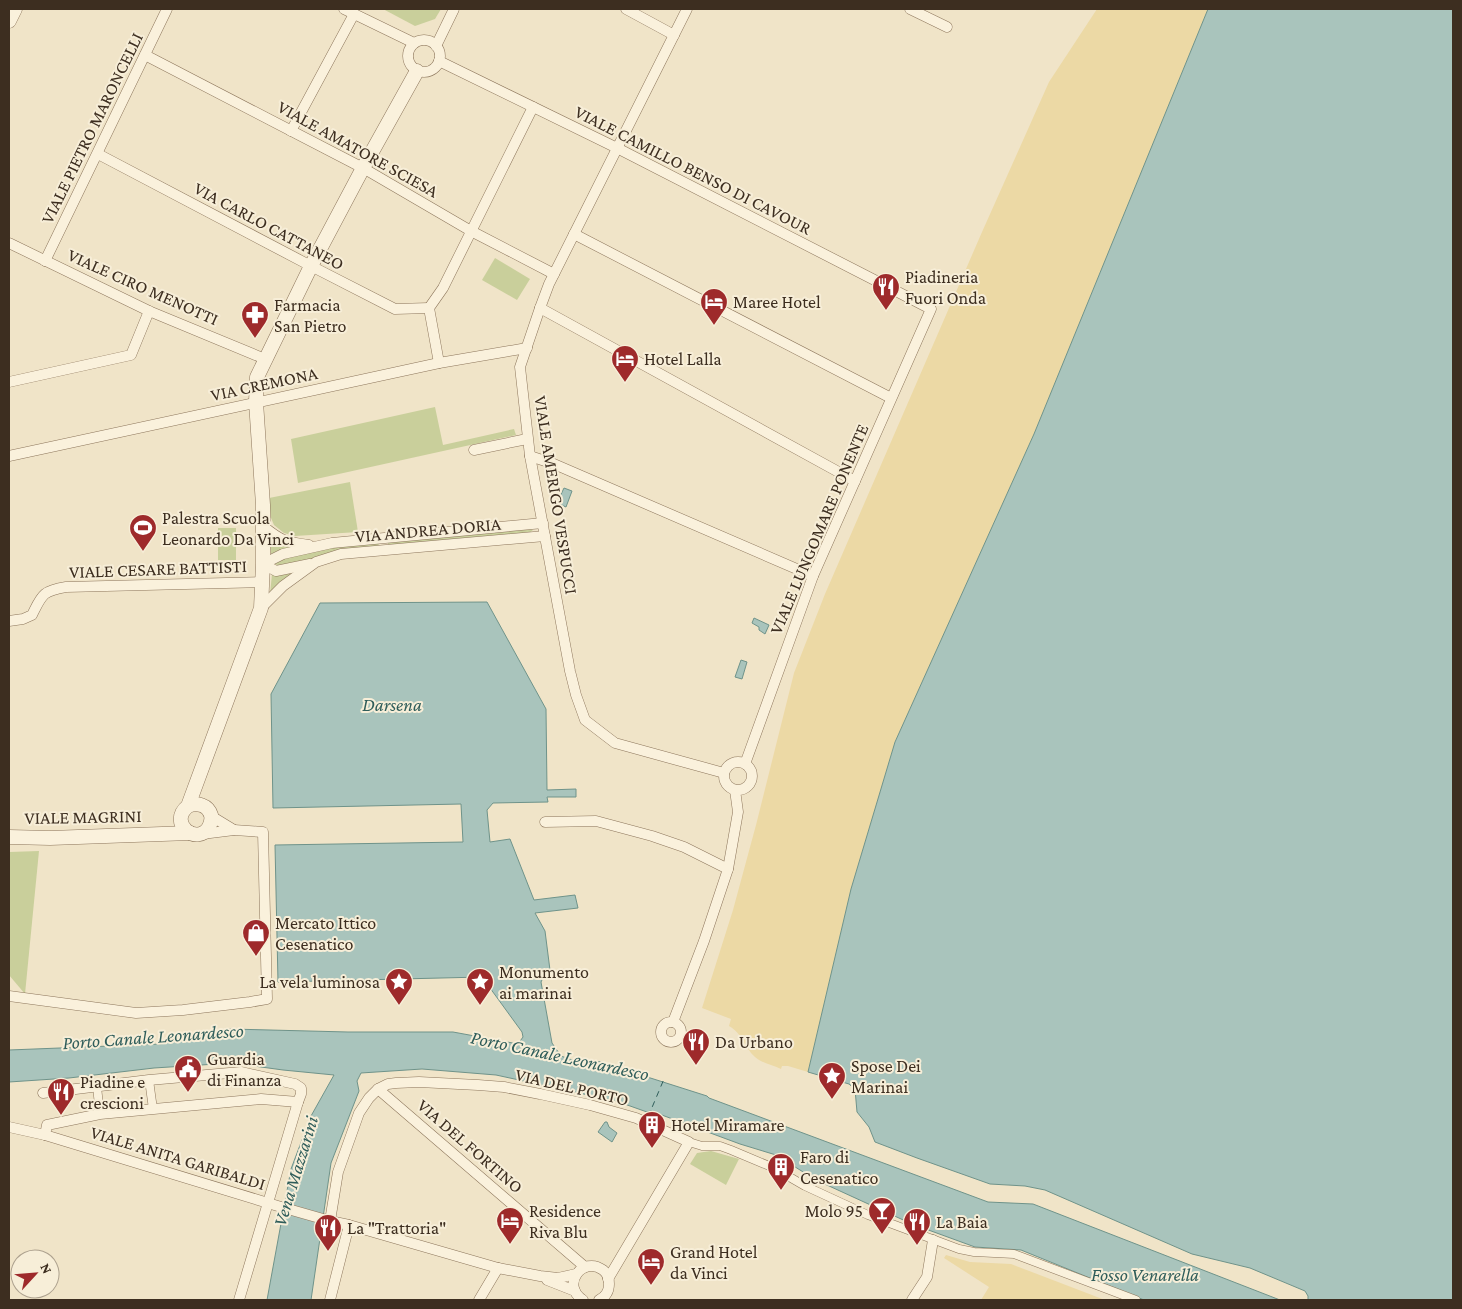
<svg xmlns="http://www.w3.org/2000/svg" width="1462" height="1309" viewBox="0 0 1462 1309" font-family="'Crimson Pro',serif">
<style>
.green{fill:#c9cf9b}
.sand{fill:#ecd9a5}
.water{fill:#a9c4bc;stroke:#6f938a}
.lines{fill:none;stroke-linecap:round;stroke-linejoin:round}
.ferry{stroke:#2f5d5a;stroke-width:1;stroke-dasharray:6 5;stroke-linecap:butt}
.pedestrian-casing{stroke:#8d765c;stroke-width:9}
.minor-casing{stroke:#8d765c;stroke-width:11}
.tertiary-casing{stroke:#8d765c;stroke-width:15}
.pedestrian{stroke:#faf1dc;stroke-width:8}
.minor{stroke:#faf1dc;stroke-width:10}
.tertiary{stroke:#faf1dc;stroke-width:14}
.labels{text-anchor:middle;stroke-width:4;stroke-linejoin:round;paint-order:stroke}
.street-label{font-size:18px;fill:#3d2e20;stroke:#f7eed8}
.poi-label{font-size:18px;fill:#3d2e20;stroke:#f7eed8;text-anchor:start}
.water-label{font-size:19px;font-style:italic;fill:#2f5d5a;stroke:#f7eed8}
</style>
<rect width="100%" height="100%" fill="#f0e4c8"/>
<!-- green -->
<g class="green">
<path d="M 383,9 L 441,9 L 435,19 L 415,26 Z"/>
<path d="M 495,258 L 530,279 L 517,300 L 482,280 Z"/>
<path d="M 435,407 L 443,445 L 514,429 L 516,435 L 298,483 L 291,439 Z"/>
<path d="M 350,482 L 358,532 L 295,536 L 284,533 L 274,525 L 271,518 L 269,498 Z"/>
<rect x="218" y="528" width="18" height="32"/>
<path d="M 528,528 L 533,530 L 529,533 L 388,545 L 388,541 Z"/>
<path d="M 270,537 L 277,543 L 290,547 L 271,554 Z"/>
<path d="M 378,542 L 379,546 L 339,551 L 284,567 L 274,564 C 285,550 359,544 378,542 Z"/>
<path d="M 304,568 L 270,594 L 272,574 L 283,575 Z"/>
<path d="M 39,851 L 25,994 L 9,975 L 9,852 Z"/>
<path d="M 711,1151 L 739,1159 L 726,1185 L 690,1164 L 697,1153 Z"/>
</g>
<!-- sand -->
<g class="sand">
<path d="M 1097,9 L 1208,9 L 1034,434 L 895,742 L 851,889 L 808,1072 L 788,1066 L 782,1066 L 781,1069 C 773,1065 761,1063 755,1057 C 744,1047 743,1034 729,1026 L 731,1019 L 702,1008 L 733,910 L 756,825 L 794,673 L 825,594 L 982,232 L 1049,82 Z"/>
<path d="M 946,1255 L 970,1262 L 1011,1264 L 1105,1300 L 981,1300 L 989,1287 L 944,1258 Z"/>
</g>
<!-- water -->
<g class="water">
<path d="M 1208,9 L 1453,9 L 1453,1300 L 1308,1300 L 1308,1296 L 1305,1291 L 1250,1268 L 1192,1254 L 1045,1190 L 1025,1186 L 990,1184 L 917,1158 L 875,1142 L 869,1127 L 857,1112 L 855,1089 L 849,1084 L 808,1072 L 851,889 L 895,742 L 1034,434 Z"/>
<path d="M 564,488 L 572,491 L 566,507 L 557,503 Z"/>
<path d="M 487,602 L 546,709 L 547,790 L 576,789 L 576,797 L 547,797 L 548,802 L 493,803 L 487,810 L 490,842 L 510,839 L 534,900 L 575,895 L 578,908 L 535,913 L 545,931 L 551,978 L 543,978 L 541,982 L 552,1043 L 561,1056 L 586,1065 L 597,1061 L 707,1096 L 709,1098 L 988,1202 L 1033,1204 L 1280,1300 L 1144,1300 L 1021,1250 L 975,1247 L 912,1224 L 816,1180 L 776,1155 L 740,1144 L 651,1111 L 647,1112 L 616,1101 L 496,1075 L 422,1069 L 361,1073 L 357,1081 L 359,1091 L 331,1163 L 311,1300 L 267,1300 L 291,1169 L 311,1116 L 334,1075 L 283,1070 L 232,1063 L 154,1068 L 69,1078 L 9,1082 L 9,1050 L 161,1044 L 230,1029 L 348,1032 L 453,1032 L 518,1044 L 523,1037 L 522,1032 L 482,977 L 278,982 L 275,845 L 463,842 L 461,804 L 273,808 L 271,694 L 320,603 Z"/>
<path d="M 754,618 L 769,625 L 765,634 L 759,630 L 759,627 L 752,623 Z"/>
<path d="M 741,660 L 747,662 L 742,679 L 735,677 Z"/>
<path d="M 605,1122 L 607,1122 L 609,1127 L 617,1133 L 612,1142 L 598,1132 Z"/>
</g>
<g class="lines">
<!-- ferry -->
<path class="ferry" d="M 648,1117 L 664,1079"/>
<defs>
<g id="pedestrian">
<path d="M 149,1080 L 153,1109"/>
<path d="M 97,1087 L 100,1114"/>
<path d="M 689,1142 L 702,1146 L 720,1146 L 731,1150 L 774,1168 L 805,1186 L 868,1215 L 959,1249 L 974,1252 L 1014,1254 L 1022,1257 L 1136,1300"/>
</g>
<g id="minor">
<path d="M 344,9 L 414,43"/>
<path d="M 626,9 L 674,35"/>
<path d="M 687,9 L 549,284 L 540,308 L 520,367 L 530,456 L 570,671 L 576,695 L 585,720 L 615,743 L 724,773"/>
<path d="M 910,9 L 947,27"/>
<circle cx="424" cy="56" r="16"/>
<path d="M 436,46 L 454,9"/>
<path d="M 145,55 L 363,168 L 471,231 L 554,274"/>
<path d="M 439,61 L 617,148 L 931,309 L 813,576 L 745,764"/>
<path d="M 291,131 L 354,14"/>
<path d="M 98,154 L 311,266 L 395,309 L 429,308"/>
<path d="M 574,234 L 891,398"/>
<path d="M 9,243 L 149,311 L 265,359"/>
<path d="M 45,261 L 167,9"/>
<path d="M 540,308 L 855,481"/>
<path d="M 439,363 L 429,308 L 443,288 L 533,107"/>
<path d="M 9,382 L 131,355 L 149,311"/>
<path d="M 474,450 L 527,439"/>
<path d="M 9,456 L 439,363 L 527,348"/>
<path d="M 530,456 L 554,464 L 813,576"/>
<path d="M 263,526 C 281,541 286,542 309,545"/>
<path d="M 263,564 L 283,554 L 332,543 L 543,523"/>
<path d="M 263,564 L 276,571 L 310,564"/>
<path d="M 261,608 L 283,586 L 316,562 L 341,554 L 545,536"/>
<path d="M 9,621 L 23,619 L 32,615 C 42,595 42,591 66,587 L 263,582"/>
<circle cx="738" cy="776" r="14"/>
<path d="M 211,816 L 234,830"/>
<path d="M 545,822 L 596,821 L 652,836 L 684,847 L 728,869"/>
<path d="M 9,996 L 136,1013 L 183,1010 L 250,1002 L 267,999 L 263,832 L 234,830 L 202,834"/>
<path d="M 673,1022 L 704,941 L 728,869 L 738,812 L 735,790"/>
<circle cx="671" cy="1032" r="10"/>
<path d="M 378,1089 L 585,1267"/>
<path d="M 43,1093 L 149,1080 L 241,1072 L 295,1084 L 301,1088 L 301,1094 L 298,1102 L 239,1300"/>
<path d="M 9,1127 L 45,1135 L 281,1207 L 330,1221 L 349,1225 L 498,1268 L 540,1276 L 558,1278 L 576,1274"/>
<path d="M 45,1135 L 47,1125 L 100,1114 L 261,1099 L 298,1102"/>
<path d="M 330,1221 L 338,1172 L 359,1113 L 369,1098 L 378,1089 L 388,1084 L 396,1083 L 419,1082 L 478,1085 L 504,1087 L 540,1094 L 590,1105 L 636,1118 L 689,1142 L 608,1279"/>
<path d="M 547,1280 L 575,1291"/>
<path d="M 330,1300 L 349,1225"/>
<path d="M 479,1300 L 498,1268"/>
<path d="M 583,1300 C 560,1285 583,1255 603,1270 C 607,1273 609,1279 609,1284 C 609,1292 605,1297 599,1300"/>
<path d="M 912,1300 L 927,1277 L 933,1240"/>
</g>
<g id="tertiary">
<path d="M 9,21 L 15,9"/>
<path d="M 188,806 C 197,802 208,805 211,815 C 212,819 211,823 209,827 C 197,847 167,823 188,806 L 261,608 L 263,564 L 263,505 L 256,402 L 257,377 L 311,266 L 363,168 L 417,71"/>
<path d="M 9,837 L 50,838 L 190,833"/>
</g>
</defs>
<!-- pedestrian casing -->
<use href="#pedestrian" class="pedestrian-casing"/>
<!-- minor casing -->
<use href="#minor" class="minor-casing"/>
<!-- tertiary casing -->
<use href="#tertiary" class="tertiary-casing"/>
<!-- pedestrian -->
<use href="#pedestrian" class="pedestrian"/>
<!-- minor -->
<use href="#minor" class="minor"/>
<!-- tertiary -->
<use href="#tertiary" class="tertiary"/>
</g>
<!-- icons -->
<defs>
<symbol id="restaurant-pin" viewBox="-11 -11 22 30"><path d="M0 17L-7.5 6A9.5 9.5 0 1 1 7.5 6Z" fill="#9e2a2b" stroke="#f7eed8"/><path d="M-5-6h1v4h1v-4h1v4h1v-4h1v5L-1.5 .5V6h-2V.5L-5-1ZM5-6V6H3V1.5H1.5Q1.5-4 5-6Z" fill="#fff"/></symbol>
<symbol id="hotel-pin" viewBox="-11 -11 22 30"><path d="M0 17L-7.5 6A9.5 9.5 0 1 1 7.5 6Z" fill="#9e2a2b" stroke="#f7eed8"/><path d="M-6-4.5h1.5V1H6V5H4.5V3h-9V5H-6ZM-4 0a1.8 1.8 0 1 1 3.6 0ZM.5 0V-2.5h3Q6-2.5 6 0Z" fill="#fff"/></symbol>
<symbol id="pharmacy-pin" viewBox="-11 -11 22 30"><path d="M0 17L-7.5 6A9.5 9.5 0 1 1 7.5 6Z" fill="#9e2a2b" stroke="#f7eed8"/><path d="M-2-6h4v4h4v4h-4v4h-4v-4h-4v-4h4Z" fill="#fff"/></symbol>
<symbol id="stadium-pin" viewBox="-11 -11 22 30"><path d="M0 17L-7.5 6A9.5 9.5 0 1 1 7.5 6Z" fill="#9e2a2b" stroke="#f7eed8"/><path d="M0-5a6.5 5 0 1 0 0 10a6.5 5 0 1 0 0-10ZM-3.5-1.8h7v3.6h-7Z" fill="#fff"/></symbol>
<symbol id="shop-pin" viewBox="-11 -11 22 30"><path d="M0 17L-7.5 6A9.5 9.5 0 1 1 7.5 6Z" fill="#9e2a2b" stroke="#f7eed8"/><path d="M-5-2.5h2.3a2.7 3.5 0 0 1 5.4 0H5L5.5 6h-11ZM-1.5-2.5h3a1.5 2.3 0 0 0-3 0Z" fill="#fff"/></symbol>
<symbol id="sight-pin" viewBox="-11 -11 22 30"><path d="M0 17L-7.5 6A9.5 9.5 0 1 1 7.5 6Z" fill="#9e2a2b" stroke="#f7eed8"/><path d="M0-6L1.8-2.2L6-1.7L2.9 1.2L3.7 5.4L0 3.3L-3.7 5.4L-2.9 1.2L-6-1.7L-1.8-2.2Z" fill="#fff"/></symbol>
<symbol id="civic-pin" viewBox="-11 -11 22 30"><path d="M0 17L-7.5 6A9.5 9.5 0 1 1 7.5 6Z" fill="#9e2a2b" stroke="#f7eed8"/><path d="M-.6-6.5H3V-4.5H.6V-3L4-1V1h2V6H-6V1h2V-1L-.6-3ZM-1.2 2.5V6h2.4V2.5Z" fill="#fff"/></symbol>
<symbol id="building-pin" viewBox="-11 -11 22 30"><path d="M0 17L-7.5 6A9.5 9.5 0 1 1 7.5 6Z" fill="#9e2a2b" stroke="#f7eed8"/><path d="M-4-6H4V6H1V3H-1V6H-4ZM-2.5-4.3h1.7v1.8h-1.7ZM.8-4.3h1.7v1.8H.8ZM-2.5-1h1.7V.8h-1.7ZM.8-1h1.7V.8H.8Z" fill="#fff"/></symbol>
<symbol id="bar-pin" viewBox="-11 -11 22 30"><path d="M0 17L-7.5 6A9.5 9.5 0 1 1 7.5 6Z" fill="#9e2a2b" stroke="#f7eed8"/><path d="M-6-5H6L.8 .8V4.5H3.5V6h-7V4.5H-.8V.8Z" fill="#fff"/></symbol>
</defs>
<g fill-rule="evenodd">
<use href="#restaurant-pin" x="870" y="271" width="32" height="43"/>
<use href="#hotel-pin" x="698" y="286" width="32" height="43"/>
<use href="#pharmacy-pin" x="239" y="299" width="32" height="43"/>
<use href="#hotel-pin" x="609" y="343" width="32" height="43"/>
<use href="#stadium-pin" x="127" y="512" width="32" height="43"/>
<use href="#shop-pin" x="240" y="917" width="32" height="43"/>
<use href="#sight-pin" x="383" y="966" width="32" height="43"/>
<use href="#sight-pin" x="464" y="966" width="32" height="43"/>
<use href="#restaurant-pin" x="680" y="1026" width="32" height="43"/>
<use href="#civic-pin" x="172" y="1053" width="32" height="43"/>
<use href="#sight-pin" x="816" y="1060" width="32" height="43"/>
<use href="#restaurant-pin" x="45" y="1076" width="32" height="43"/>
<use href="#building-pin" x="636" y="1109" width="32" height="43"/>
<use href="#building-pin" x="765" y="1151" width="32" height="43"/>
<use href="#bar-pin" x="866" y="1195" width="32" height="43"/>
<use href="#hotel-pin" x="494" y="1205" width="32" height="43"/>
<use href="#restaurant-pin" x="901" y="1206" width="32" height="43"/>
<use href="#restaurant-pin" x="312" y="1212" width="32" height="43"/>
<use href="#hotel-pin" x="635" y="1246" width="32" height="43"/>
</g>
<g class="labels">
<!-- street labels -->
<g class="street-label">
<text transform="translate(92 128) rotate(-64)" y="6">VIALE PIETRO MARONCELLI</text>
<text transform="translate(358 149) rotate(29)" y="6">VIALE AMATORE SCIESA</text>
<text transform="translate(693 170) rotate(27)" y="6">VIALE CAMILLO BENSO DI CAVOUR</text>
<text transform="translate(269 226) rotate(28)" y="6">VIA CARLO CATTANEO</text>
<text transform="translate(143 287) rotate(24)" y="6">VIALE CIRO MENOTTI</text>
<text transform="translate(264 384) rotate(-12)" y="6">VIA CREMONA</text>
<text transform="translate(556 495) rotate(81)" y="6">VIALE AMERIGO VESPUCCI</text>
<text transform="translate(819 529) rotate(-67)" y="6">VIALE LUNGOMARE PONENTE</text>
<text transform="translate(428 530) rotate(-5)" y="6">VIA ANDREA DORIA</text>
<text transform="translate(158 569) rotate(-2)" y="6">VIALE CESARE BATTISTI</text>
<text transform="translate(83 817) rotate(-1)" y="6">VIALE MAGRINI</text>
<text transform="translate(572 1087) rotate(13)" y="6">VIA DEL PORTO</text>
<text transform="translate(470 1146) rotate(41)" y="6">VIA DEL FORTINO</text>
<text transform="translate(178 1158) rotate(17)" y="6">VIALE ANITA GARIBALDI</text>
</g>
<!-- poi labels -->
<g class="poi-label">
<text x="905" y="283">Piadineria<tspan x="905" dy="21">Fuori Onda</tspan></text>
<text x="733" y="308">Maree Hotel</text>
<text x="274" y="311">Farmacia<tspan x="274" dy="21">San Pietro</tspan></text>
<text x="644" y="365">Hotel Lalla</text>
<text x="162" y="524">Palestra Scuola<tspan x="162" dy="21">Leonardo Da Vinci</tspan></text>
<text x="275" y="929">Mercato Ittico<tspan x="275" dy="21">Cesenatico</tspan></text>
<text x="499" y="978">Monumento<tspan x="499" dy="21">ai marinai</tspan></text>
<text x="380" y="988" text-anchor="end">La vela luminosa</text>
<text x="715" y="1048">Da Urbano</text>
<text x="207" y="1065">Guardia<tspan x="207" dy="21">di Finanza</tspan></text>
<text x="851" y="1072">Spose Dei<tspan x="851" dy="21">Marinai</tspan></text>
<text x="80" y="1088">Piadine e<tspan x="80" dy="21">crescioni</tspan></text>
<text x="671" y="1131">Hotel Miramare</text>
<text x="800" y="1163">Faro di<tspan x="800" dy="21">Cesenatico</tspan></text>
<text x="529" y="1217">Residence<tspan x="529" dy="21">Riva Blu</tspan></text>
<text x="863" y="1217" text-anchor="end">Molo 95</text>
<text x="936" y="1228">La Baia</text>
<text x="347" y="1234">La "Trattoria"</text>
<text x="670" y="1258">Grand Hotel<tspan x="670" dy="21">da Vinci</tspan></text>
</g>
<!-- water labels -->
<g class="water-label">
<text x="392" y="711">Darsena</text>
<text transform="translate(153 1036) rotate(-4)" y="7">Porto Canale Leonardesco</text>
<text transform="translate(560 1055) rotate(12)" y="7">Porto Canale Leonardesco</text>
<text transform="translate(295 1171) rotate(-73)" y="7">Vena Mazzarini</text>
<text x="1145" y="1281">Fosso Venarella</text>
</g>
</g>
<!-- border -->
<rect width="1462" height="1309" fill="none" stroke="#3d2e20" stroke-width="20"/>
<!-- north arrow -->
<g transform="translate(35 1274) rotate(64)"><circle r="24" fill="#f7eed8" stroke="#ada18e"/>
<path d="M0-4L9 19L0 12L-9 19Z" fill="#9e2a2b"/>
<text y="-8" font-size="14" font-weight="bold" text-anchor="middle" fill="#3d2e20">N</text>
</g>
</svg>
